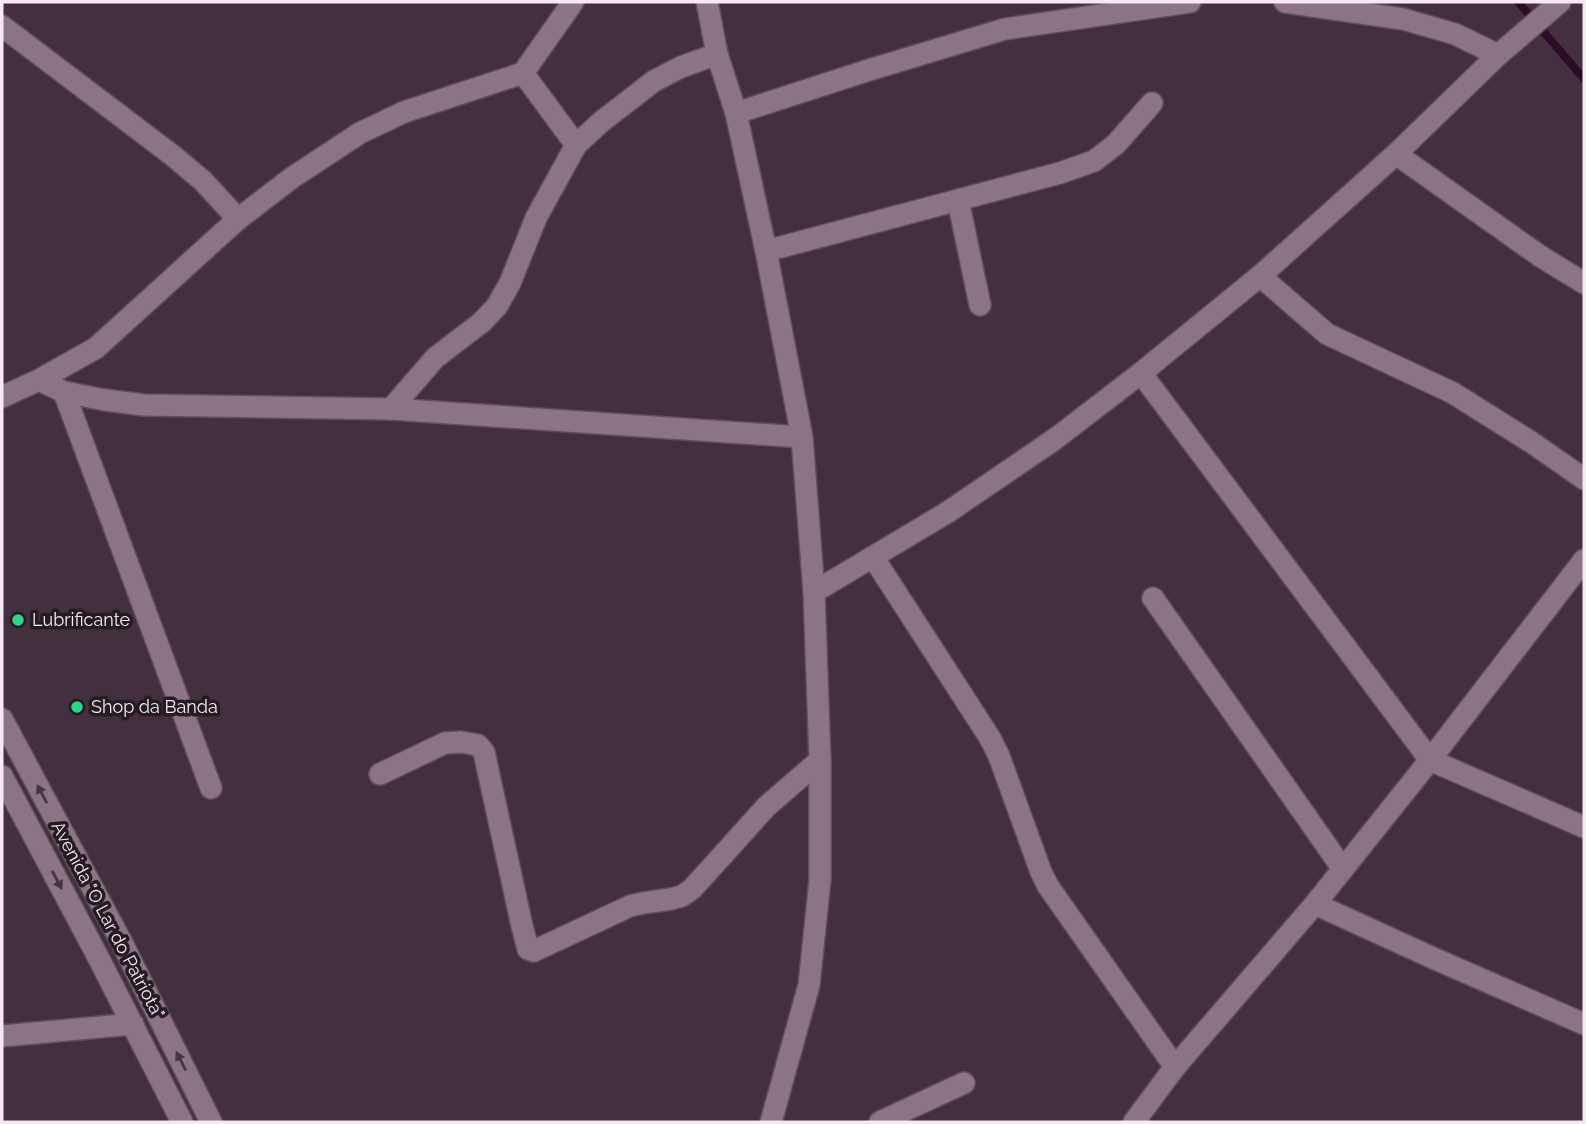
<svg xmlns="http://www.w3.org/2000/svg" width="1586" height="1124" viewBox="0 0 1586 1124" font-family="Raleway,sans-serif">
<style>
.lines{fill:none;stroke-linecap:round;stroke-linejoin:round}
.stream{stroke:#2c0c26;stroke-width:8}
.street-casing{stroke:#5f4e5b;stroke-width:24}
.secondary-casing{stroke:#5f4e5b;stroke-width:24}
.street{stroke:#8c7486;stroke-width:21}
.secondary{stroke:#8c7486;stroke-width:21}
.oneway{fill:#443640}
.poi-dot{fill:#2bd884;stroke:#251b22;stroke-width:2.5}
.labels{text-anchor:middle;stroke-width:7;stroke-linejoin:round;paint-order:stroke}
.poi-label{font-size:18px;fill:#f7e9f3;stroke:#251b22;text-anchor:start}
.street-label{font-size:18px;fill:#f7e9f3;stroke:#251b22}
</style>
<rect width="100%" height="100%" fill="#442f3f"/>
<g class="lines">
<!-- stream -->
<path class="stream" d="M 1518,2 L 1584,79"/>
<defs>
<g id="street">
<path d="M 707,2 L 717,54 L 736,113 L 766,251 L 802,437 L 814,592 L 820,760 L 820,880 L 809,985 L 771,1122"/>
<path d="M 1285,2 L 1403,19 L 1455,34 L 1498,55"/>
<path d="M 2,26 L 172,155 L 203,181 L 238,219"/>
<path d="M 523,73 L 576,145"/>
<path d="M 736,113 L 869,70 L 1005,29 L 1190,2"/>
<path d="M 1396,154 L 1540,256 L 1584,283"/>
<path d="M 958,200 L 980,305"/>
<path d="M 766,251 L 1060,173 L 1094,161 L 1116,144 L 1152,103"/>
<path d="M 1260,276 L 1327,334 L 1453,393 L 1531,442 L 1584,479"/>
<path d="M 1141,373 L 1430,760 L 1584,827"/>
<path d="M 39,380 L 64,392 L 105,400 L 144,405 L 391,409 L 802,437"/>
<path d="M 64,392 L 211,788"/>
<path d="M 2,397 L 39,380 L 96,348 L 238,219 L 293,177 L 360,133 L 404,112 L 523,73 L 573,2"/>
<path d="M 391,409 L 435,358 L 482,322 L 497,306 L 510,283 L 536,218 L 576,145 L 601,122 L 654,81 L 681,67 L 717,54"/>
<path d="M 873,557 L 990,738 L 999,756 L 1041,872 L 1048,886 L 1175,1067"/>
<path d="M 814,592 L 948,512 L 1055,439 L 1141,373 L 1260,276 L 1396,154 L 1498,55 L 1560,2"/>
<path d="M 1153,598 L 1343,869"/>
<path d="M 380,774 L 445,743 L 461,742 L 478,745 L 484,752 L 487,766 L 522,926 L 528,949 L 534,951 L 630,906 L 643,903 L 671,899 L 682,896 L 692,889 L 766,807 L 820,760"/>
<path d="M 1315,904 L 1433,958 L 1584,1024"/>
<path d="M 2,1036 L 133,1024"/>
<path d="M 880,1122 L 964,1083"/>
<path d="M 1134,1122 L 1175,1067 L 1315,904 L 1430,760 L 1584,560"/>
</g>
<g id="secondary">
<path d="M 2,719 L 122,943 L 211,1122"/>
<path d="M 2,776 L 98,957 L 182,1122"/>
</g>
</defs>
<!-- street casing -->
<use href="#street" class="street-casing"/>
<!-- secondary casing -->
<use href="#secondary" class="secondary-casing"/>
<!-- street -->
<use href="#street" class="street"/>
<!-- secondary -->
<use href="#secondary" class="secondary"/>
</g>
<!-- one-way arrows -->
<defs><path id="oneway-solid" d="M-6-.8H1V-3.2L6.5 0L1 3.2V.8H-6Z" transform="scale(1.75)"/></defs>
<g class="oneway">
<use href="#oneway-solid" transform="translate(42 794) rotate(-118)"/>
<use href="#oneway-solid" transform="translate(57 880) rotate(62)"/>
<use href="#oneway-solid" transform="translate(181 1061) rotate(-117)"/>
</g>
<!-- markers -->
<g class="poi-dot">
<circle cx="18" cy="620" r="7"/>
<circle cx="77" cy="707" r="7"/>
</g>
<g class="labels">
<!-- poi labels -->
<g class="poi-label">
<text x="32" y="626">Lubrificante</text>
<text x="91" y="713">Shop da Banda</text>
</g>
<!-- street labels -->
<g class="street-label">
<text transform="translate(108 920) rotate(62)" y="6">Avenida "O Lar do Patriota"</text>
</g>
</g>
<!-- border -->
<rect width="1586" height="1124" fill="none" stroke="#f7e9f3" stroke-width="7"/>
</svg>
